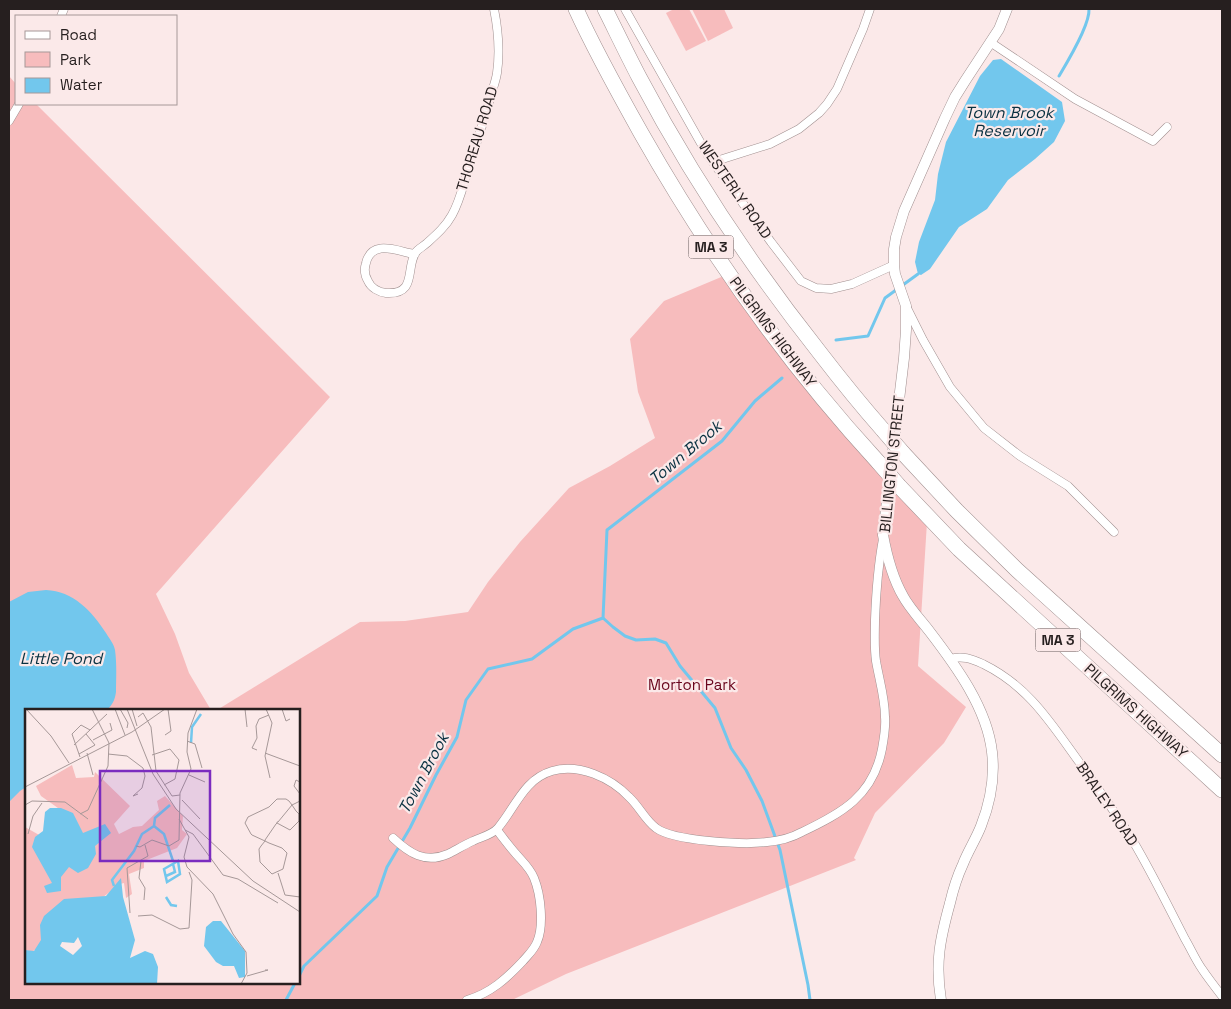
<svg xmlns="http://www.w3.org/2000/svg" width="1231" height="1009" viewBox="0 0 1231 1009" font-family="'Space Grotesk',sans-serif">
<style>
.green{fill:#f7bcbd}
.water{fill:#72c7ed}
.lines{fill:none;stroke-linecap:round;stroke-linejoin:round}
.stream{stroke:#72c7ed;stroke-width:3}
.minor-casing{stroke:#a08f8f;stroke-width:9}
.tertiary-casing{stroke:#a08f8f;stroke-width:11}
.motorway-casing{stroke:#a08f8f;stroke-width:16}
.minor{stroke:#fff;stroke-width:8}
.tertiary{stroke:#fff;stroke-width:10}
.motorway{stroke:#fff;stroke-width:15}
.motorway-bridge-casing{stroke:#a08f8f;stroke-width:16;stroke-linecap:butt}
.motorway-bridge{stroke:#fff;stroke-width:15}
.labels{text-anchor:middle;stroke-width:4.5;stroke-linejoin:round;paint-order:stroke}
.shield{fill:#fbe9e9;stroke:#665c5c;stroke-width:1}
.shield-label{font-size:14px;font-weight:bold;fill:#261f1f}
.street-label{font-size:15px;fill:#261f1f;stroke:#fbe9e9}
.park-label{font-size:15px;fill:#69051c;stroke:#fbe9e9}
.water-label{font-size:16px;font-style:italic;fill:#093141;stroke:#fbe9e9}
.inset-river{fill:none;stroke:#72c7ed;stroke-width:2.5}
.inset-road{fill:none;stroke:#a69898;stroke-width:1}
.view{fill:#7b2cbf;fill-opacity:0.15;stroke:#7b2cbf;stroke-width:2.5}
.inset-edge{fill:none;stroke:#261f1f;stroke-width:2.5}
</style>
<rect width="100%" height="100%" fill="#fbe9e9"/>
<!-- green -->
<g class="green">
<path d="M 674,9 L 689,9 L 706,41 L 686,51 L 666,13 Z"/>
<path d="M 692,9 L 724,9 L 733,28 L 708,41 Z"/>
<path d="M 9,76 L 16,84 L 16,104 L 36,104 L 330,397 L 156,594 L 175,634 L 189,673 L 211,710 L 26,710 L 26,983 L 299,983 L 299,710 L 217,710 L 360,622 L 405,621 L 468,612 L 488,582 L 520,542 L 569,488 L 610,466 L 655,438 L 638,392 L 630,339 L 664,301 L 726,275 L 779,348 L 928,506 L 918,666 L 966,707 L 944,743 L 875,813 L 854,858 L 856,860 L 566,974 L 512,1000 L 9,1000 Z"/>
</g>
<!-- water -->
<g class="water">
<path d="M 1001,59 L 1062,102 L 1065,121 L 1054,142 L 1035,159 L 1008,180 L 987,209 L 959,227 L 930,269 L 921,275 L 918,274 L 915,262 L 919,242 L 935,200 L 938,174 L 946,142 L 980,76 L 993,60 Z"/>
<path d="M 46,590 C 73,591 92,611 106,633 C 109,638 114,644 115,650 C 117,664 116,679 116,692 C 115,700 112,705 107,710 L 26,710 L 26,787 L 20,791 L 9,802 L 9,602 L 28,592 Z"/>
</g>
<g class="lines">
<!-- stream -->
<g class="stream">
<path d="M 1059,76 C 1068,61 1090,25 1089,9"/>
<path d="M 836,340 L 868,336 L 885,298 L 918,274"/>
<path d="M 603,618 L 613,627 L 625,636 L 636,640 L 655,639 L 666,643 L 680,666 L 715,708 L 731,748 L 746,770 L 762,801 L 780,850 L 808,985 L 810,1000"/>
<path d="M 299,976 L 304,966 L 377,896 L 387,867 L 410,828 L 436,775 L 457,737 L 466,700 L 488,669 L 532,659 L 573,629 L 603,618 L 607,530 L 722,441 L 755,401 L 782,378"/>
<path d="M 286,1000 L 295,983"/>
</g>
<defs>
<g id="minor">
<path d="M 625,9 L 707,154 L 771,242 L 801,281 L 816,288 L 831,289 L 852,284 L 894,265"/>
<path d="M 61,16 L 64,9"/>
<path d="M 990,42 L 1075,99 L 1153,141 L 1167,127"/>
<path d="M 9,121 L 19,104"/>
<path d="M 713,162 L 770,144 L 799,129 L 819,113 L 827,104 L 837,89 L 863,29 L 870,9"/>
<path d="M 415,254 C 399,252 372,238 366,263 C 364,269 365,276 368,281 C 371,288 379,292 386,293 C 418,295 405,267 416,252 C 418,249 424,246 427,243 C 437,234 446,226 452,215 C 461,199 464,181 470,164 C 477,141 485,118 491,95 C 493,88 496,80 497,73 C 500,52 498,29 494,9"/>
<path d="M 907,308 L 923,340 L 950,387 L 984,428 L 1020,456 L 1068,486 L 1114,532"/>
<path d="M 950,659 C 962,655 972,659 983,664 C 1030,687 1052,725 1082,766 C 1099,791 1118,815 1133,841 C 1152,873 1168,906 1185,939 C 1191,949 1195,959 1202,969 C 1208,978 1215,987 1222,996"/>
<path d="M 393,838 C 409,853 425,864 448,854 C 456,850 464,845 473,841 C 481,837 492,835 498,828 C 515,808 524,779 552,771 C 579,763 611,778 629,797 C 639,806 645,820 656,828 C 673,841 744,845 767,842 C 779,841 791,838 802,832 C 842,813 873,796 882,749 C 884,738 886,727 885,717 C 885,698 879,679 876,661 C 874,647 875,633 875,620 C 876,593 878,566 883,539"/>
<path d="M 467,1000 C 491,993 507,978 523,961 C 528,955 534,950 537,942 C 544,926 541,895 534,878 C 530,868 523,862 516,854 C 509,846 503,838 497,830"/>
</g>
<path id="tertiary" d="M 941,1000 C 935,963 940,939 950,903 C 953,890 957,877 963,864 C 968,851 976,839 981,826 C 990,803 995,777 992,752 C 987,708 956,666 930,632 C 921,620 910,609 903,596 C 892,577 887,557 883,535 L 904,358 L 906,330 L 906,306 L 895,274 L 894,265 L 894,249 L 896,237 L 904,211 L 945,118 L 955,97 L 965,81 L 999,29 L 1007,9"/>
<g id="motorway">
<path d="M 576,9 C 595,51 618,92 641,133 C 708,251 787,363 879,463"/>
<path d="M 605,9 C 616,31 627,54 639,77 C 690,174 752,267 820,353 C 840,379 861,405 883,430"/>
<path d="M 902,452 L 957,511 L 1017,570 L 1222,755"/>
<path d="M 899,486 L 959,549 L 1222,790"/>
</g>
</defs>
<!-- minor casing -->
<use href="#minor" class="minor-casing"/>
<!-- tertiary casing -->
<use href="#tertiary" class="tertiary-casing"/>
<!-- motorway casing -->
<use href="#motorway" class="motorway-casing"/>
<!-- minor -->
<use href="#minor" class="minor"/>
<!-- tertiary -->
<use href="#tertiary" class="tertiary"/>
<!-- motorway -->
<use href="#motorway" class="motorway"/>
<defs>
<g id="motorway-bridge">
<path d="M 883,430 L 902,452"/>
<path d="M 879,463 L 899,486"/>
</g>
</defs>
<!-- motorway-bridge casing -->
<use href="#motorway-bridge" class="motorway-bridge-casing"/>
<!-- motorway-bridge -->
<use href="#motorway-bridge" class="motorway-bridge"/>
</g>
<g class="labels">
<!-- shield labels -->
<g class="shield">
<rect x="688.5" y="235.5" width="45" height="23" rx="4"/>
<rect x="1035.5" y="628.5" width="45" height="23" rx="4"/>
</g>
<g class="shield-label">
<text x="711" y="252">MA 3</text>
<text x="1058" y="645">MA 3</text>
</g>
<!-- street labels -->
<g class="street-label">
<text transform="translate(477 139) rotate(-73)" y="5">THOREAU ROAD</text>
<text transform="translate(735 190) rotate(55)" y="5">WESTERLY ROAD</text>
<text transform="translate(773 332) rotate(53)" y="5">PILGRIMS HIGHWAY</text>
<text transform="translate(892 464) rotate(-84)" y="5">BILLINGTON STREET</text>
<text transform="translate(1136 711) rotate(42)" y="5">PILGRIMS HIGHWAY</text>
<text transform="translate(1107 804) rotate(56)" y="5">BRALEY ROAD</text>
</g>
<!-- park labels -->
<g class="park-label">
<text x="692" y="690">Morton Park</text>
</g>
<!-- water labels -->
<g class="water-label">
<text x="1009" y="118">Town Brook<tspan x="1009" dy="18">Reservoir</tspan></text>
<text transform="translate(685 452) rotate(-40)" y="6">Town Brook</text>
<text x="61" y="664">Little Pond</text>
<text transform="translate(423 773) rotate(-62)" y="6">Town Brook</text>
</g>
</g>
<!-- overview -->
<g transform="translate(25 709)">
<rect width="275" height="275" fill="#fbe9e9"/>
<path d="M 47,56 L 51,69 L 69,68 L 70,63 L 105,97 L 89,115 L 94,125 L 108,118 L 117,117 L 134,101 L 132,92 L 140,87 L 158,107 L 157,121 L 162,125 L 152,139 L 119,152 L 119,159 L 104,165 L 107,185 L 101,189 L 99,174 L 95,175 L 7,243 L 0,241 L 0,118 L 16,127 L 33,99 L 16,87 L 11,77 Z" fill="#f7bcbd"/>
<path d="M 25,99 L 36,99 L 48,104 L 58,124 L 80,115 L 86,124 L 70,137 L 71,145 L 63,159 L 53,164 L 44,158 L 36,168 L 36,182 L 22,184 L 19,177 L 27,174 L 7,138 L 10,128 L 18,122 L 20,103 ZM 96,169 L 98,188 L 110,231 L 105,249 L 120,242 L 128,245 L 133,258 L 132,275 L 0,275 L 0,241 L 9,242 L 16,231 L 15,216 L 19,207 L 39,190 L 81,187 ZM 53,228 L 57,237 L 48,246 L 35,237 L 37,233 L 49,234 ZM 188,212 L 196,212 L 220,242 L 220,268 L 214,269 L 209,257 L 198,257 L 191,253 L 179,237 L 181,218 Z" fill="#72c7ed" fill-rule="evenodd"/>
<path class="inset-river" d="M 166,34 L 167,18 L 176,5M 129,117 L 139,125 L 148,152M 153,152 L 155,165 L 142,173 L 139,160 ZM 141,167 L 150,163 L 148,155M 89,177 L 87,171 L 109,142 L 117,125 L 129,117 L 130,109 L 145,96M 141,188 L 146,196 L 152,197"/>
<path class="inset-road" d="M 1,0 L 26,27 L 44,54M 90,0 L 100,26M 95,0 L 103,14 L 102,19M 102,0 L 128,65 L 151,100 L 228,172 L 275,203M 107,0 L 112,17M 220,0 L 222,18M 241,0 L 247,14 L 240,47 L 245,69M 257,0 L 261,12 L 265,10M 113,8 L 118,4 L 126,18 L 131,62 L 147,87 L 155,86M 140,26 L 146,22 L 143,0M 68,31 L 87,21 L 85,14M 162,32 L 170,35 L 177,59M 49,36 L 82,5M 232,41 L 227,39 L 232,29 L 231,17 L 234,10 L 244,6M 62,44 L 68,66M 240,44 L 275,57M 54,45 L 70,36 L 61,25M 83,45 L 102,47 L 118,59 L 120,67 L 117,79 L 108,87 L 113,85M 127,46 L 145,40 L 154,51 L 150,70 L 139,76M 55,48 L 47,25 L 56,16 L 65,21M 164,66 L 180,73M 275,73 L 271,71 L 269,77 L 275,85M 0,78 L 107,23 L 140,0M 157,91 L 175,110M 0,96 L 7,92 L 40,93 L 63,110M 55,105 L 63,101 L 83,57 L 84,34 L 67,0M 154,110 L 164,128 L 159,148 L 162,158 L 188,185 L 208,225 L 221,243 L 222,264 L 216,275M 252,114 L 265,121 L 274,112 L 274,105 L 271,102 L 267,96 L 264,92 L 261,90 L 252,90 L 244,98 L 223,108 L 220,114 L 226,125 L 227,126 L 240,132 L 244,134 L 257,139 L 262,144 L 258,160 L 247,165 L 235,153 L 234,140 L 236,137 L 240,132 L 240,131 L 251,115 L 252,114 L 252,113 L 253,113 L 267,96 L 275,92M 160,121 L 168,125 L 198,166 L 213,170 L 253,194M 3,125 L 8,107 L 17,94M 111,137 L 115,138 L 127,131 L 144,137 L 154,131 L 155,84 L 166,60 L 162,43 L 163,24 L 172,0M 116,152 L 114,169 L 120,179 L 119,191M 253,164 L 260,186 L 275,188M 105,204 L 102,159 L 123,147 L 120,136M 113,207 L 127,206 L 155,220 L 164,219 L 167,171 L 164,163M 222,267 L 243,261 L 240,261"/>
<path class="view" d="M 75,62 L 185,62 L 185,152 L 75,152 Z"/>
<rect width="275" height="275" class="inset-edge"/>
</g>
<!-- border -->
<rect width="1231" height="1009" fill="none" stroke="#261f1f" stroke-width="20"/>
<!-- legend -->
<rect x="15" y="15" width="162" height="90" fill="#fbe9e9" stroke="#a69898"/>
<rect x="25" y="31" width="25" height="8" fill="#ffffff" stroke="#a69898"/>
<text x="60" y="40" font-size="15" fill="#261f1f">Road</text>
<rect x="25" y="52" width="25" height="15" fill="#f7bcbd" stroke="#a69898"/>
<text x="60" y="65" font-size="15" fill="#261f1f">Park</text>
<rect x="25" y="78" width="25" height="15" fill="#72c7ed" stroke="#a69898"/>
<text x="60" y="90" font-size="15" fill="#261f1f">Water</text>
</svg>
